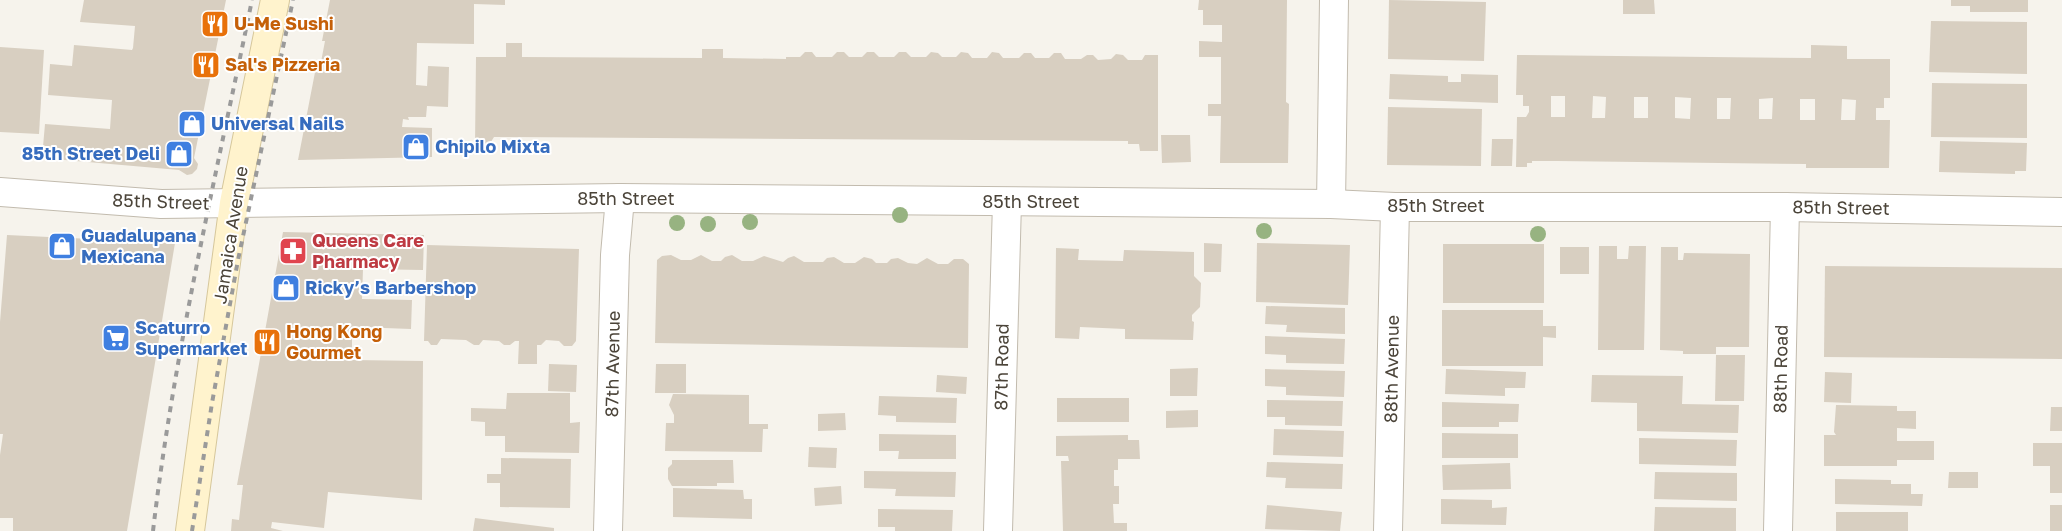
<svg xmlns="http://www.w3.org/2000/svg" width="2062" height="531" viewBox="0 0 2062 531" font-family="'Golos Text',sans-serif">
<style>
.building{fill:#d8cfc1;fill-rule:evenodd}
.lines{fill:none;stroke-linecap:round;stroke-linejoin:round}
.street-casing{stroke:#c2bbae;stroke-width:30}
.secondary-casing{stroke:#d6c79b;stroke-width:30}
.street{stroke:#fff;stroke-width:28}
.secondary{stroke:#fff3cd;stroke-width:28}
.rail{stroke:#9a9a9a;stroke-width:4;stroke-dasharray:6 6;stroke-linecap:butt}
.tree{fill:#97b381}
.labels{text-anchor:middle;stroke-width:4;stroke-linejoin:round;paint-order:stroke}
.food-label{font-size:18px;font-weight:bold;fill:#c56008;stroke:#fff;text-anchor:start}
.shop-label{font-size:18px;font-weight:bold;fill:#366cbe;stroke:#fff;text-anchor:start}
.street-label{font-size:18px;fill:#4b4439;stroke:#fff}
.health-label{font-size:18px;font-weight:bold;fill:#be3a42;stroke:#fff;text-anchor:start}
</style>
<rect width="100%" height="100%" fill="#f6f3ec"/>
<!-- building -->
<g class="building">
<path d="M 84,0 L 226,0 L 194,158 L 198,164 L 197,169 L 192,174 L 187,175 L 179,170 L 42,158 L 45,124 L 110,129 L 112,100 L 48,95 L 50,64 L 72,66 L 74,45 L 132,50 L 133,48 L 135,26 L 80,22 Z"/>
<path d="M 330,0 L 505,0 L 505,5 L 474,4 L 474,44 L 417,43 L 416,85 L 427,86 L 428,66 L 449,67 L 448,107 L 427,106 L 426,117 L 408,117 L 409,120 L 403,119 L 402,127 L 432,128 L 432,157 L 298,160 L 317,62 L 321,62 L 325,41 L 322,41 Z"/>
<path d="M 1199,0 L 1287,0 L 1286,102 L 1289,104 L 1288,163 L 1220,163 L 1221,116 L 1208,116 L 1208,104 L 1221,104 L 1221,57 L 1199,57 L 1199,41 L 1222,42 L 1222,25 L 1203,25 L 1203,10 L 1198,10 Z"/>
<path d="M 1389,0 L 1486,2 L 1484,61 L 1388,59 Z"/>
<path d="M 1623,0 L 1654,0 L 1655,14 L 1623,14 Z"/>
<path d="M 1951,0 L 2028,0 L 2028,12 L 1970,12 L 1970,6 L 1951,6 Z"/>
<path d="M 1931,21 L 2027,22 L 2027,74 L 1929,72 Z"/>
<path d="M 506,43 L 522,43 L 522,57 L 702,58 L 702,49 L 723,49 L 723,58 L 786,59 L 786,57 L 800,57 L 805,52 L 812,52 L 816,57 L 832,57 L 837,52 L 844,52 L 849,57 L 862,57 L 867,52 L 874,52 L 879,57 L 894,57 L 899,52 L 906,52 L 911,57 L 926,57 L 931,52 L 938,53 L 942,57 L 956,57 L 961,52 L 968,53 L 972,58 L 987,58 L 992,52 L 999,53 L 1003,58 L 1019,58 L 1024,53 L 1031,53 L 1035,58 L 1049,58 L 1054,53 L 1061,53 L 1065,59 L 1081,59 L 1087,55 L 1093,55 L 1098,60 L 1111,59 L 1116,54 L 1123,55 L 1128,60 L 1142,60 L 1145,55 L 1158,55 L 1158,151 L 1140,151 L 1139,144 L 1128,144 L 1128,141 L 506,137 L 494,137 L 489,145 L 475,145 L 476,57 L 506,57 Z"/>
<path d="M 1811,45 L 1847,46 L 1847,59 L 1890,59 L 1890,98 L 1884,98 L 1884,108 L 1876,108 L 1876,120 L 1890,120 L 1889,168 L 1806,168 L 1806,164 L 1557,161 L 1532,161 L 1532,163 L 1527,163 L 1527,167 L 1516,167 L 1517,117 L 1526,117 L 1529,112 L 1529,106 L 1523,106 L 1523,95 L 1516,95 L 1517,55 L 1811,58 ZM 1551,96 L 1565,96 L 1565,117 L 1551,117 ZM 1593,96 L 1606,97 L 1605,118 L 1592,118 ZM 1634,97 L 1648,97 L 1648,118 L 1634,118 ZM 1675,97 L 1691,98 L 1690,119 L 1675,118 ZM 1717,98 L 1731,98 L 1730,119 L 1717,119 ZM 1773,98 L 1772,119 L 1759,119 L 1759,99 ZM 1800,99 L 1815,99 L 1815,120 L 1800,120 ZM 1842,99 L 1856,100 L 1855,120 L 1841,120 Z"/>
<path d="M 0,47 L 44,50 L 39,134 L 0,132 Z"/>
<path d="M 1390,74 L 1448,76 L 1448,82 L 1461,82 L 1461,74 L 1498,75 L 1498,103 L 1389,99 Z"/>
<path d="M 1932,83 L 2027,84 L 2027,138 L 1931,137 Z"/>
<path d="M 1388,107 L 1482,109 L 1481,166 L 1387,165 Z"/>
<path d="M 1161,135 L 1190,135 L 1191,162 L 1162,163 Z"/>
<path d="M 1492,139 L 1513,139 L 1512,166 L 1491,166 Z"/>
<path d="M 1940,141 L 2027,143 L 2026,171 L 2015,171 L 2015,174 L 1939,172 Z"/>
<path d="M 283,232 L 424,235 L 423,270 L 363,269 L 362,299 L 412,300 L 411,329 L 358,327 L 358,330 L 352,330 L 352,360 L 423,361 L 422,500 L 328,492 L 324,528 L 272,522 L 271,528 L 283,531 L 231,531 L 232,519 L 239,520 L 243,485 L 237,485 Z"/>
<path d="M 7,235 L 175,243 L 127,531 L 13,531 L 13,518 L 0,518 L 0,455 L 3,434 L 0,434 L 0,322 Z"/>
<path d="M 1204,243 L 1222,244 L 1221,272 L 1204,272 Z"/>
<path d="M 1257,243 L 1350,245 L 1348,305 L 1256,302 Z"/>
<rect x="1443" y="244" width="101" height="59"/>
<path d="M 427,245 L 579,249 L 576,341 L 572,346 L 564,346 L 559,341 L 546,340 L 541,345 L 537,345 L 537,364 L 518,364 L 519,341 L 515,341 L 510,345 L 504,345 L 499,341 L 483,340 L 479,345 L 474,345 L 466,340 L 441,339 L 437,345 L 431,345 L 428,341 L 424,341 Z"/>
<path d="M 1599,246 L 1617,246 L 1617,259 L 1628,259 L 1629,246 L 1646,246 L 1644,350 L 1598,350 Z"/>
<rect x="1560" y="247" width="29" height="27"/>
<path d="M 1661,247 L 1678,247 L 1678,260 L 1683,260 L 1684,253 L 1750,254 L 1749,347 L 1716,347 L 1716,354 L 1683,354 L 1683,351 L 1660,350 Z"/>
<path d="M 1056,248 L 1079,249 L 1078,260 L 1123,261 L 1124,250 L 1194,252 L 1194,276 L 1201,283 L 1200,307 L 1192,315 L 1192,321 L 1194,322 L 1193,340 L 1125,339 L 1125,329 L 1080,327 L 1079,339 L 1055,338 Z"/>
<path d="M 671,255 L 681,260 L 691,260 L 701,255 L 712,261 L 721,261 L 725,257 L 732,255 L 742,261 L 753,261 L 764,256 L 783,262 L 788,258 L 794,256 L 804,262 L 823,262 L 827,258 L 834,257 L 844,263 L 855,263 L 864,257 L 872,259 L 876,263 L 887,263 L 891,259 L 898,258 L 908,263 L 917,264 L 927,258 L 938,264 L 948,264 L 954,259 L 963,259 L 969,264 L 968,348 L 655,343 L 657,260 L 662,256 Z"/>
<path d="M 1825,266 L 2062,268 L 2062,359 L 1824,357 Z"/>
<path d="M 1266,306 L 1345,308 L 1345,334 L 1286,332 L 1287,325 L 1265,324 Z"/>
<path d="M 1442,310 L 1543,310 L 1543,326 L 1556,326 L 1556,338 L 1543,337 L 1543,366 L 1442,366 Z"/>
<path d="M 1265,336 L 1345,339 L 1344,364 L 1286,363 L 1286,355 L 1265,354 Z"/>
<path d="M 1716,355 L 1745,355 L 1744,401 L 1715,401 Z"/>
<path d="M 549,364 L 577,365 L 576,392 L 548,391 Z"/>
<path d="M 656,364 L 686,364 L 686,393 L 655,393 Z"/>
<path d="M 1198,368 L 1197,396 L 1170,396 L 1170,369 Z"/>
<path d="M 1265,369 L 1345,371 L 1344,397 L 1286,395 L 1286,387 L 1265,386 Z"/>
<path d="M 1446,369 L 1526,372 L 1525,388 L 1505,388 L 1505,396 L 1445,394 Z"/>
<path d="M 1825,372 L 1852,373 L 1851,403 L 1824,402 Z"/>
<path d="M 937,375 L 967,377 L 966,394 L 936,392 Z"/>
<path d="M 1592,375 L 1683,376 L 1682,404 L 1739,405 L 1738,433 L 1637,431 L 1637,403 L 1591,402 Z"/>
<path d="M 507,393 L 570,393 L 570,423 L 580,422 L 579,453 L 505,452 L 505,436 L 485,436 L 485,422 L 471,421 L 471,408 L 506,409 Z"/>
<path d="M 673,394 L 749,395 L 749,424 L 768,424 L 768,429 L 763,429 L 762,452 L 665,451 L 666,423 L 674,423 L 674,415 L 669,405 Z"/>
<path d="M 879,396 L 957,398 L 956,423 L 896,422 L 896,416 L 878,415 Z"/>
<rect x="1057" y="398" width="72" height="24"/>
<path d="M 1267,400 L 1343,401 L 1342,426 L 1285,425 L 1285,417 L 1267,417 Z"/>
<path d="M 1442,402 L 1519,404 L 1518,422 L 1499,422 L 1499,427 L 1442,427 Z"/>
<path d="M 1836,405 L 1897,406 L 1897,411 L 1916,411 L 1916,429 L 1897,428 L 1897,441 L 1934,441 L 1934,460 L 1897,460 L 1897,466 L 1824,466 L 1824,435 L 1836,435 L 1834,432 Z"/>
<path d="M 2051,407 L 2062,407 L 2062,431 L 2050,431 Z"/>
<path d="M 1198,410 L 1198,427 L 1166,428 L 1166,411 Z"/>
<path d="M 845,413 L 846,430 L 818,431 L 818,414 Z"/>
<path d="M 1274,429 L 1344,431 L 1343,457 L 1273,455 Z"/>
<path d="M 1442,433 L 1518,434 L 1518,458 L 1442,458 Z"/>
<path d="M 879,434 L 956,435 L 956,459 L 898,459 L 899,451 L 879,451 Z"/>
<path d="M 1128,435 L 1128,440 L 1139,440 L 1140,459 L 1118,459 L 1118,470 L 1114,470 L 1114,486 L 1119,486 L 1119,504 L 1113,504 L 1114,523 L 1127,523 L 1127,531 L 1063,531 L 1061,461 L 1069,461 L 1068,456 L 1056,456 L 1056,436 Z"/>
<path d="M 1639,438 L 1737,440 L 1736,466 L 1639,464 Z"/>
<path d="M 2033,443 L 2062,443 L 2062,493 L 2050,493 L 2050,466 L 2033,466 Z"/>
<path d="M 809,447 L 837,448 L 836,468 L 808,467 Z"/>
<path d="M 501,458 L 571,459 L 570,508 L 500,507 L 500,483 L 487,483 L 487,474 L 501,474 Z"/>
<path d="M 672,460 L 733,460 L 734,483 L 717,483 L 717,486 L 672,486 L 668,479 L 668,468 L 672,464 Z"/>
<path d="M 1267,462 L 1343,464 L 1342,489 L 1285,488 L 1286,478 L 1266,477 Z"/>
<path d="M 1510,463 L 1511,489 L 1443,490 L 1442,465 Z"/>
<path d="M 864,471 L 956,472 L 955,497 L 895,496 L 896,489 L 864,488 Z"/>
<path d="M 1655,472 L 1737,473 L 1737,501 L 1654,499 Z"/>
<path d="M 1949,472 L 1978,472 L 1978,488 L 1948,488 Z"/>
<path d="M 1835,479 L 1891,480 L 1891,484 L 1911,484 L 1911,494 L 1923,494 L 1922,506 L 1835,504 Z"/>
<path d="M 841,486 L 842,504 L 815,506 L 814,488 Z"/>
<path d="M 673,488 L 743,490 L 744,499 L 752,499 L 752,519 L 673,517 Z"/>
<path d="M 1441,499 L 1492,500 L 1492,508 L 1507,507 L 1506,525 L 1441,524 Z"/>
<path d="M 1267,505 L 1342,512 L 1340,531 L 1265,529 Z"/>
<rect x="2050" y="505" width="12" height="26"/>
<path d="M 1655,507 L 1736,508 L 1736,531 L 1654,531 Z"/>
<path d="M 878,509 L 953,510 L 952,531 L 895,531 L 895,527 L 878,527 Z"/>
<rect x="1836" y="512" width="72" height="19"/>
<path d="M 475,518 L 554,528 L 554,531 L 473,531 Z"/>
</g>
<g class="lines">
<defs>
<g id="street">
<path d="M 0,192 L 161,204 L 620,198 L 1331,204 L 1395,207 L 1785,207 L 2062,212"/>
<path d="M 1331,204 L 1334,0"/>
<path d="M 608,531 L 615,255 L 620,198"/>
<path d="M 998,531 L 1007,202"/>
<path d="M 1388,531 L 1395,207"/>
<path d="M 1778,531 L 1785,207"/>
</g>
<path id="secondary" d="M 190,531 L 234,203 L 275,0"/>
</defs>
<!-- street casing -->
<use href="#street" class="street-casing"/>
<!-- secondary casing -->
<use href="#secondary" class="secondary-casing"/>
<!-- street -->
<use href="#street" class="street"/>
<!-- secondary -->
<use href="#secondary" class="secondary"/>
<!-- rail -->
<g class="rail">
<path d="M 153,531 C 174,352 216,176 252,0"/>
<path d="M 192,531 L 212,403 L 238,260 L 293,0"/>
</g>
</g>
<!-- trees -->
<g class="tree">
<circle cx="900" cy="215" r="8"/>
<circle cx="750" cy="222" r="8"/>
<circle cx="677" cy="223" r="8"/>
<circle cx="708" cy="224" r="8"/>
<circle cx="1264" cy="231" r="8"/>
<circle cx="1538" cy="234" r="8"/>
</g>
<!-- icons -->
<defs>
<symbol id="restaurant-square" viewBox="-11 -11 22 22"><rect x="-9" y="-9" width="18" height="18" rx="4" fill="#e8710a" stroke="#fff"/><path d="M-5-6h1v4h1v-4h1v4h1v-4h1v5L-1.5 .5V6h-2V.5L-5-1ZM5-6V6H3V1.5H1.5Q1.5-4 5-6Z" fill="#fff"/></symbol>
<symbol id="shop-square" viewBox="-11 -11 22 22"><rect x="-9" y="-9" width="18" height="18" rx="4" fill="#3f7fe0" stroke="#fff"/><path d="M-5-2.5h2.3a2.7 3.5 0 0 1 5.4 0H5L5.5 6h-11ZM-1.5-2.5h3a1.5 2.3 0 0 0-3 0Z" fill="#fff"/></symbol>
<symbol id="pharmacy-square" viewBox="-11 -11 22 22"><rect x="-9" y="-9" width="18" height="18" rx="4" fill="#e0444e" stroke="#fff"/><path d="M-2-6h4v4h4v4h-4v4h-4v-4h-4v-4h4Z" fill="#fff"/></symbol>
<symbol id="supermarket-square" viewBox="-11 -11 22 22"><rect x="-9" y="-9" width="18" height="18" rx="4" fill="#3f7fe0" stroke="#fff"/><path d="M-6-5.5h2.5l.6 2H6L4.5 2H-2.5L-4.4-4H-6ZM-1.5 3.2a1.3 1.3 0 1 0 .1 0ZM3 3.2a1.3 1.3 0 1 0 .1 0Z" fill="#fff"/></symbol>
</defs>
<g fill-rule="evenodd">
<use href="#restaurant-square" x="199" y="8" width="32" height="32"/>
<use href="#restaurant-square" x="190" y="49" width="32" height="32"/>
<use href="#shop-square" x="176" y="108" width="32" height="32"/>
<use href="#shop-square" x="400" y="131" width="32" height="32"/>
<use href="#shop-square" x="163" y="138" width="32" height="32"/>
<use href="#shop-square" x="46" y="230" width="32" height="32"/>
<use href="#pharmacy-square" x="277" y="235" width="32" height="32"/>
<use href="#shop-square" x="270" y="272" width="32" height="32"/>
<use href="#supermarket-square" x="100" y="322" width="32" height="32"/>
<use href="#restaurant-square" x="251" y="326" width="32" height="32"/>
</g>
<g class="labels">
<!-- food labels -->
<g class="food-label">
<text x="234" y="30">U-Me Sushi</text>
<text x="225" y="71">Sal's Pizzeria</text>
<text x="286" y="338">Hong Kong<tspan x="286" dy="21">Gourmet</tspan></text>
</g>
<!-- shop labels -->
<g class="shop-label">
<text x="211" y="130">Universal Nails</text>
<text x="435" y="153">Chipilo Mixta</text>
<text x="160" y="160" text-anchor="end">85th Street Deli</text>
<text x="81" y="242">Guadalupana<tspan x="81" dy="21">Mexicana</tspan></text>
<text x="305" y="294">Ricky’s Barbershop</text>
<text x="135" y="334">Scaturro<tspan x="135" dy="21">Supermarket</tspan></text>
</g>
<!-- street labels -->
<g class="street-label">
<text x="626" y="205">85th Street</text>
<text transform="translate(161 202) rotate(2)" y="6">85th Street</text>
<text x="1031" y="208">85th Street</text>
<text x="1436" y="212">85th Street</text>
<text transform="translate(1841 208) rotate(1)" y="6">85th Street</text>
<text transform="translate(231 235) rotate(-81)" y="6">Jamaica Avenue</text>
<text transform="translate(613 364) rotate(-89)" y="6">87th Avenue</text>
<text transform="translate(1002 367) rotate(-89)" y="6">87th Road</text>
<text transform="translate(1392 369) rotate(-89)" y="6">88th Avenue</text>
<text transform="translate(1781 369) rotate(-89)" y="6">88th Road</text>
</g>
<!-- health labels -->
<g class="health-label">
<text x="312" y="247">Queens Care<tspan x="312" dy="21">Pharmacy</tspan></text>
</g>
</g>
</svg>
